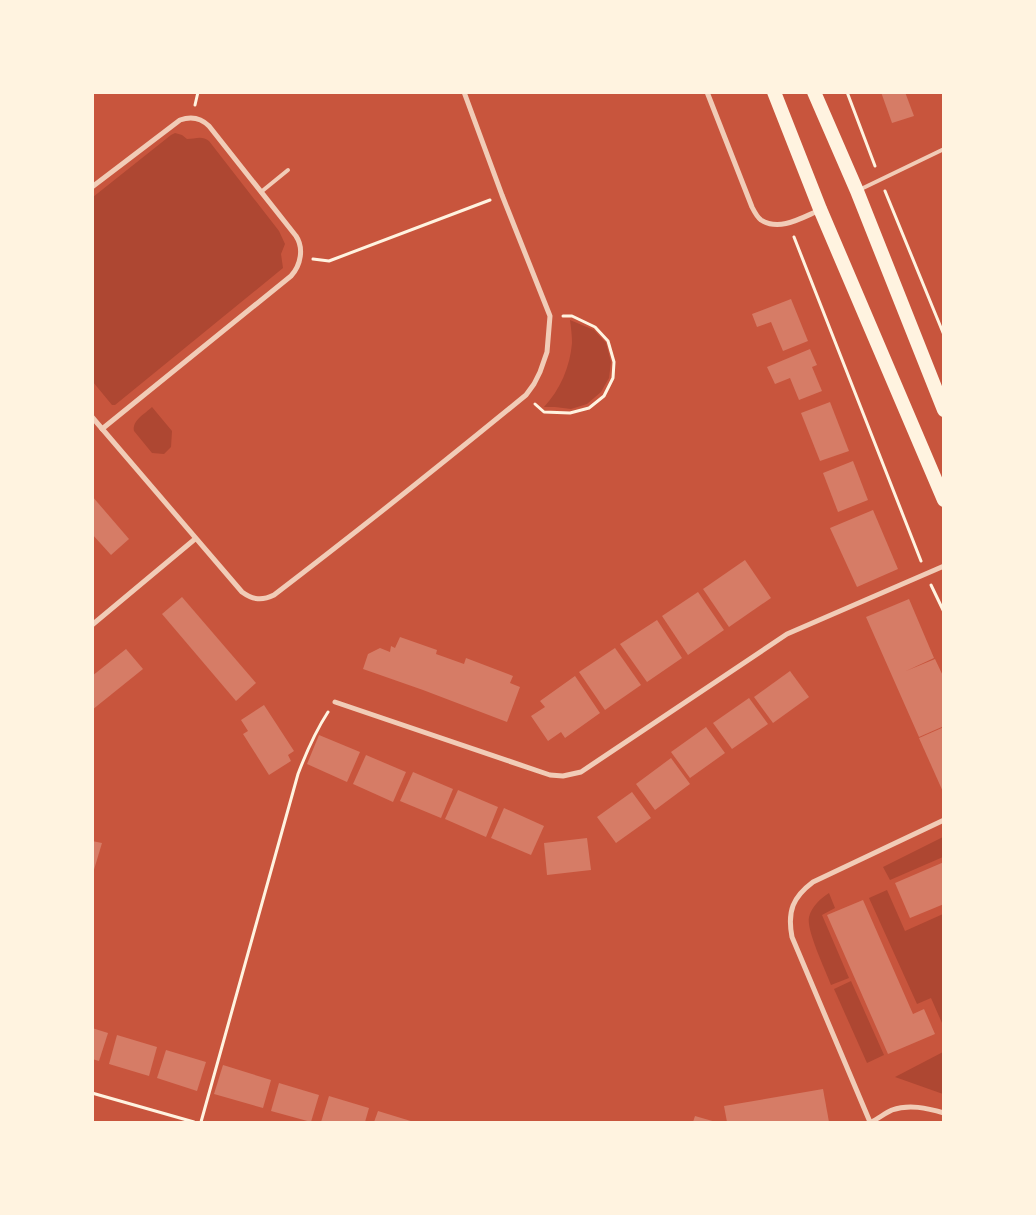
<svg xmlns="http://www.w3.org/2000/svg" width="1036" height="1215" viewBox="0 0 1036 1215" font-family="'Fira Sans Condensed',sans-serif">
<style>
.green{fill:#ae4732}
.building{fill:#d67c66}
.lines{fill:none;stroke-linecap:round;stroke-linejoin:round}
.path{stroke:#fff3e0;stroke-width:3}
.service{stroke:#f1ccb7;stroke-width:4}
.minor{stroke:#f1ccb7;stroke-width:5}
.trunk{stroke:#fff3e0;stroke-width:14}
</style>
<rect width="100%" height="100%" fill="#c8553d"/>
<!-- green -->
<g class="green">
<path d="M 175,133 L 182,135 L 187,139 C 195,139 202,135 209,141 L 279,231 L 285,244 L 281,254 L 283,268 L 115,405 L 112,405 L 93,382 L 93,197 L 171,135 Z"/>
<path d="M 570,320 L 594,330 L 606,343 L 611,362 L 609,378 L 601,392 L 587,404 L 571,409 L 555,407 L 544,407 C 560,390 570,367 572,343 C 572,336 571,327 570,320 Z"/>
<path d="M 152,407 L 172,431 L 171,447 L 164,454 L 152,453 L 134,431 C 132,420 145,414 152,407 Z"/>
<path d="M 943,837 L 943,857 L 890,880 L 883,867 Z"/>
<path d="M 887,890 L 905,931 L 943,914 L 944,1022 L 942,1023 L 931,998 L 917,1004 L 869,898 Z"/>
<path d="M 829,893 L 835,908 L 822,915 L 849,978 L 831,985 C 826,971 806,930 809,917 C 812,906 820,899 829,893 Z"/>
<path d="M 851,981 L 884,1055 L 867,1063 L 834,989 Z"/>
<path d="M 943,1052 L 943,1094 L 895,1077 Z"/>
</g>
<!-- building -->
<g class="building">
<path d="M 881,92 L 905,92 L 914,116 L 892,123 Z"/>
<path d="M 791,299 L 808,341 L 783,351 L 771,322 L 757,327 L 752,314 Z"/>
<path d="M 810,349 L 817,365 L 812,367 L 822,391 L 799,400 L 790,378 L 775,384 L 767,367 Z"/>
<path d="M 830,402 L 849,451 L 820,461 L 801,413 Z"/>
<path d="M 853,461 L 868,500 L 838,512 L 823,473 Z"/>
<path d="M 92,496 L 129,539 L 111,555 L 92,534 Z"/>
<path d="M 873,510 L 898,569 L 857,587 L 830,528 Z"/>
<path d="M 745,560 L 771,598 L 729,627 L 703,589 Z"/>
<path d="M 698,592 L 724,630 L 688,655 L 662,616 Z"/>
<path d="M 182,597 L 256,683 L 236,701 L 162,614 Z"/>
<path d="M 909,599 L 934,658 L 906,671 L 935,659 L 944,678 L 944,726 L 919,737 L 866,617 Z"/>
<path d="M 657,620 L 682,658 L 647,682 L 620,644 Z"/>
<path d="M 400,637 L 437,650 L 436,654 L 464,664 L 466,658 L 513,676 L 510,683 L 520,687 L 507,722 L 423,690 L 363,669 L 368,654 L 380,648 L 390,652 L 391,646 L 395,648 Z"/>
<path d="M 615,648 L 641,685 L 605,710 L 579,672 Z"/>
<path d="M 126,649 L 143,669 L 92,710 L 92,676 Z"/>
<path d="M 790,671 L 809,697 L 773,723 L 754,697 Z"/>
<path d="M 575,676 L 600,713 L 565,738 L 561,732 L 548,741 L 531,716 L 545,707 L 540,701 Z"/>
<path d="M 749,698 L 768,724 L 732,749 L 713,723 Z"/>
<path d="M 264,705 L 294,751 L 288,755 L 291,761 L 269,775 L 243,734 L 248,731 L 241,720 Z"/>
<path d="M 706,727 L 725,753 L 690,778 L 671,752 Z"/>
<path d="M 944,727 L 944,794 L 919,738 Z"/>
<path d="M 319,735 L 360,752 L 347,782 L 307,764 Z"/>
<path d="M 366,755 L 406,772 L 393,802 L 353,784 Z"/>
<path d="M 671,758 L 690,784 L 655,810 L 636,784 Z"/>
<path d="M 413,772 L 453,789 L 441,818 L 400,801 Z"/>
<path d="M 458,790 L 498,807 L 486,837 L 445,819 Z"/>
<path d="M 632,792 L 651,818 L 616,843 L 597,817 Z"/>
<path d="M 504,808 L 544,826 L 531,855 L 491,838 Z"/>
<path d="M 587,838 L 591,870 L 547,875 L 544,843 Z"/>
<path d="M 92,841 L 102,843 L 93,873 L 92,873 Z"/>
<path d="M 944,862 L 944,904 L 910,918 L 895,883 Z"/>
<path d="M 863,900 L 913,1014 L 924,1009 L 935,1034 L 888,1054 L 827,915 Z"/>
<path d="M 92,1028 L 108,1033 L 99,1061 L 92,1059 Z"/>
<path d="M 117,1035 L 157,1047 L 149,1076 L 109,1064 Z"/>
<path d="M 166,1050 L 206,1062 L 197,1091 L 157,1078 Z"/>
<path d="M 223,1065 L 271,1080 L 263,1108 L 214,1094 Z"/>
<path d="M 279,1083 L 319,1095 L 311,1122 L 271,1111 Z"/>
<path d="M 823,1089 L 829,1122 L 727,1122 L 724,1106 Z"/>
<path d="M 329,1096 L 369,1108 L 365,1122 L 321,1122 Z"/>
<path d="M 378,1111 L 414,1122 L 374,1122 Z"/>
<path d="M 695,1116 L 716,1122 L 693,1122 Z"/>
</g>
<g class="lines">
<!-- path -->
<g class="path">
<path d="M 847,92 L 875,166"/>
<path d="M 195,105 L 198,92"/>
<path d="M 885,191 L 944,335"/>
<path d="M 794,237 L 921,561"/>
<path d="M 313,259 L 329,261 L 490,200"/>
<path d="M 535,404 L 544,412 L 570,413 L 589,408 L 604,396 L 613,378 L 614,362 L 608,341 L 595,327 L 572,316 L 563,316"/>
<path d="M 931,585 L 944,612"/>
<path d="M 92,1093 L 194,1122"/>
<path d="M 201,1122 L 298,774 C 306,753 315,732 328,712"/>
</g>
<!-- service -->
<g class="service">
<path d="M 859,190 L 944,149"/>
<path d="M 261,192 L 288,170"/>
</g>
<!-- minor -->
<g class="minor">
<path d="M 707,92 L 752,207 C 754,211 757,217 761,220 C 780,232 803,217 820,210"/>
<path d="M 92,187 L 180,120 C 191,116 201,118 209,126 L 296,236 C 304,248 301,265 291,276 L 102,429"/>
<path d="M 92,417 L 242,592 C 253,600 262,601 274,595 C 359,530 443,463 526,395 L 534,384 L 540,372 L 547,352 L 550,316 L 502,195 L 464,92"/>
<path d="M 92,625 L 195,539"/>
<path d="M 335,702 L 550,775 L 563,776 L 581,772 L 787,634 L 944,566"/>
<path d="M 870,1122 L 792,937 C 787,911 793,897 813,882 L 944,820"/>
<path d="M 871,1122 C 878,1119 885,1113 892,1110 C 909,1104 927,1108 944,1113"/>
</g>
<!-- trunk -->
<g class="trunk">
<path d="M 774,92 L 820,209 L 944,500"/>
<path d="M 814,92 L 857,191 L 944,410"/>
</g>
</g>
<!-- border -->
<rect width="1036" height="1215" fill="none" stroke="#fff3e0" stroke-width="188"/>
</svg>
